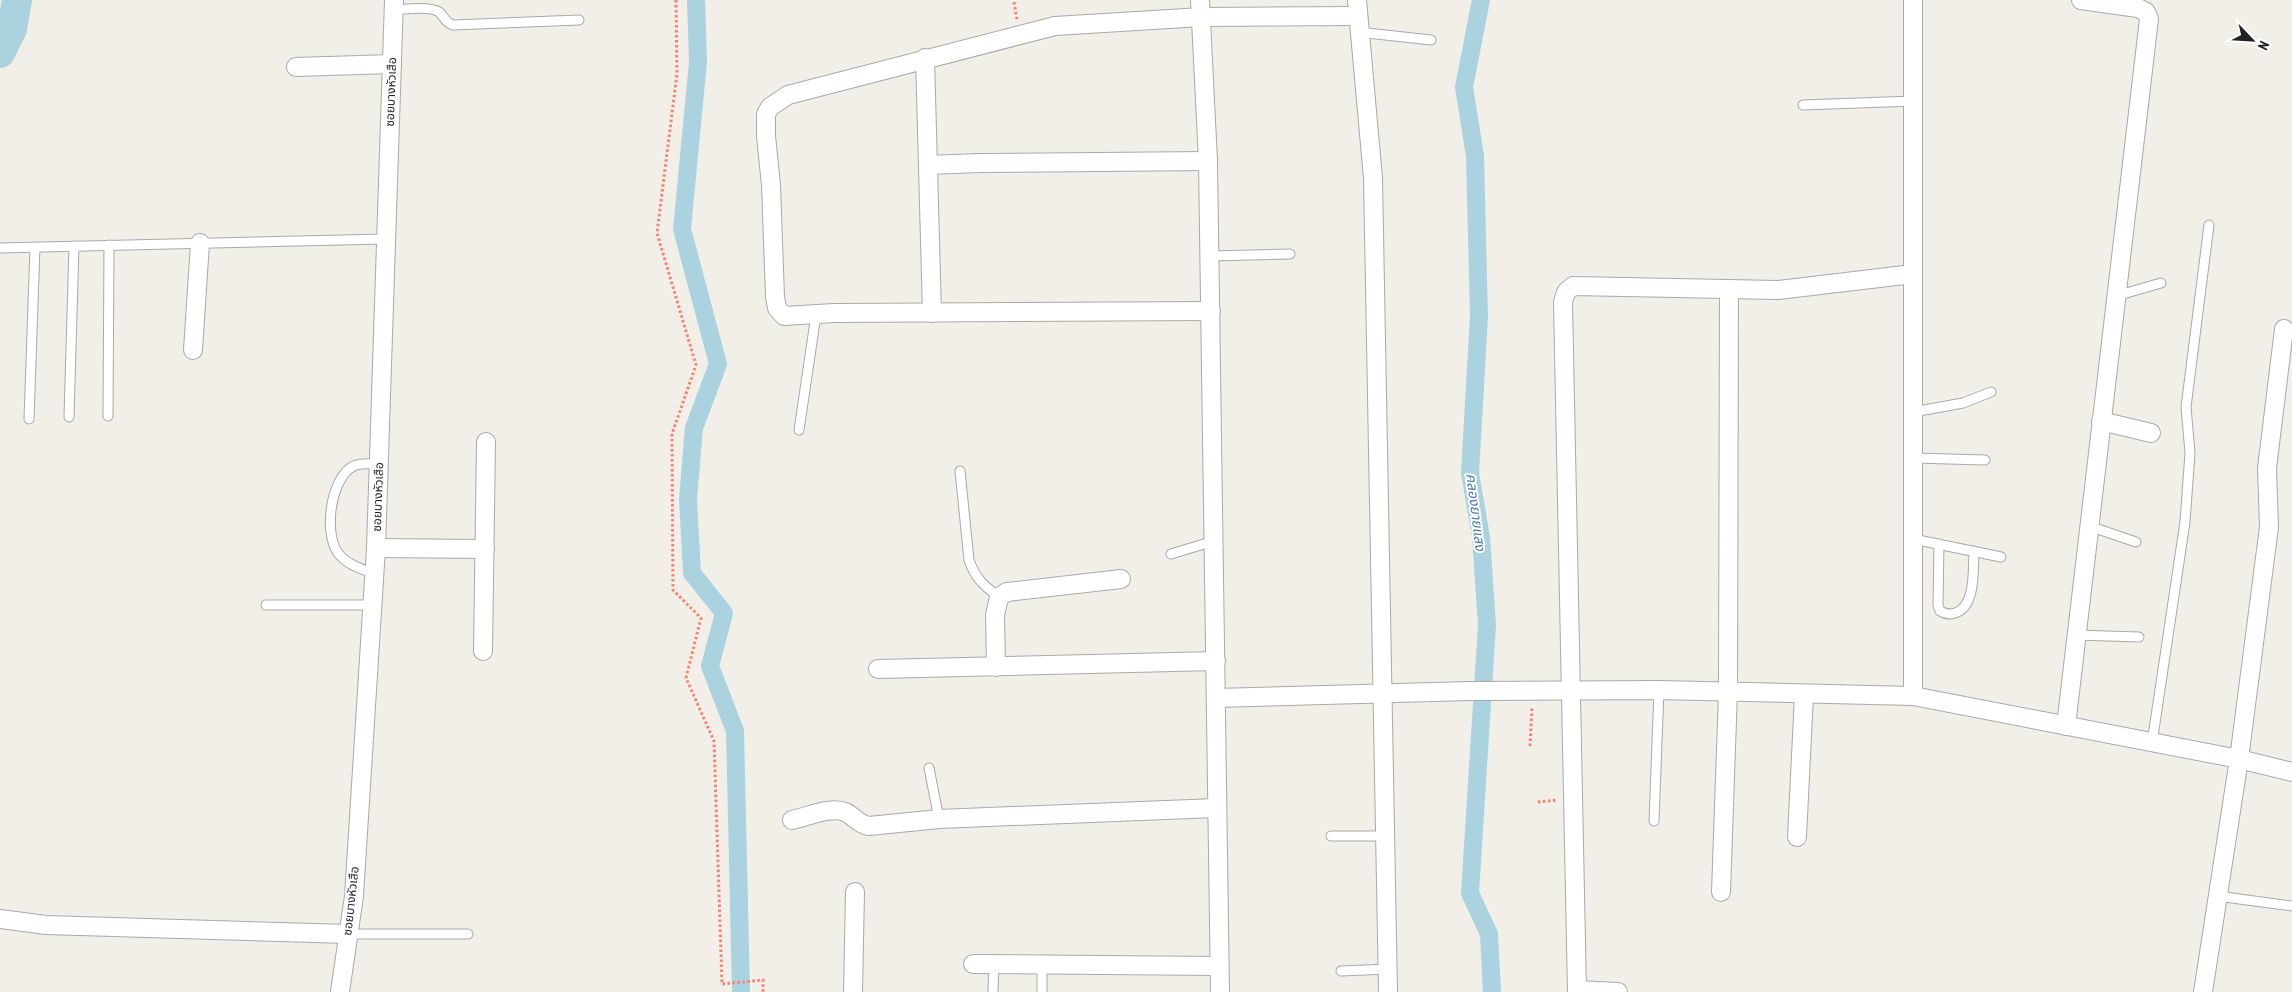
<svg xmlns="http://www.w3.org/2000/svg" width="2292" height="992" viewBox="0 0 2292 992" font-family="'PT Sans Narrow','Noto Sans Thai',sans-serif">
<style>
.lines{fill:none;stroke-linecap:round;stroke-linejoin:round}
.canal{stroke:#aad3df;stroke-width:18}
.river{stroke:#aad3df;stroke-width:30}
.lane-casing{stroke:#a9a9a9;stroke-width:11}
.street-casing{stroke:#a9a9a9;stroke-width:20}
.path{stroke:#fa8072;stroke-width:3;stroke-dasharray:2.5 2.5;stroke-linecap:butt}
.lane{stroke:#fff;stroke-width:9}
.street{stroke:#fff;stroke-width:18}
.labels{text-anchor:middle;stroke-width:4;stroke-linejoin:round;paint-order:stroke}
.street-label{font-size:12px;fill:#222;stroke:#fff}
.water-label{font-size:14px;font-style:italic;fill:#4a7aab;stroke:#fff}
</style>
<rect width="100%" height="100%" fill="#f2efe9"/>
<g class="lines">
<!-- canal -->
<g class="canal">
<path d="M 696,0 L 698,62 L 682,229 L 718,364 L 694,428 L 688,499 L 692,573 L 724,613 L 710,666 L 735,731 L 741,992"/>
<path d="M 1481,0 L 1464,87 L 1475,156 L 1479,316 L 1470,473 L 1481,537 L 1487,625 L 1470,893 L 1489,934 L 1492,992"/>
</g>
<!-- river -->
<path class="river" d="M 0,53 L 12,29 L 17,0"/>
<defs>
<g id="lane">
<path d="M 394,10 C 403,9 432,6 439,12 C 445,17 444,22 453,25 L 579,20"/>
<path d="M 1358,32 L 1431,40"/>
<path d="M 1803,105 L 1913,101"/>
<path d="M 0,248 L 385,239"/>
<path d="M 1210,256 L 1290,254"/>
<path d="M 2116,296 L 2161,283"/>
<path d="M 1913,412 L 1963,403 L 1991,392"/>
<path d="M 108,416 L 109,245"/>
<path d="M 69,417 L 74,246"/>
<path d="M 29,419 L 35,247"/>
<path d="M 799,430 L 816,315"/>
<path d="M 1913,458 L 1985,460"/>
<path d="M 960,471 L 969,560 C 975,578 984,586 999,597"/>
<path d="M 2089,526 L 2136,542"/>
<path d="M 1913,539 L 2001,557"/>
<path d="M 1939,544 L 1938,605 L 1940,611 C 1945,614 1949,615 1955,613 C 1976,607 1973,569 1974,551"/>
<path d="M 1171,554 L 1214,541"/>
<path d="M 375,574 C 362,569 347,565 338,553 C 324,533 330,485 349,469 C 357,462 369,464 379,464"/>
<path d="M 266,605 L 372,605"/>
<path d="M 2076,635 L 2139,637"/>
<path d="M 2152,743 L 2185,522 L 2190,453 L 2186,407 L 2209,225"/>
<path d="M 929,768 L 939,819"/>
<path d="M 1654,821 L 1659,690"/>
<path d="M 1331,836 L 1385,836"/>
<path d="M 2217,896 L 2292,906"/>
<path d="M 348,934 L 468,934"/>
<path d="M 1341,971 L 1388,969"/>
<path d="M 993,992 L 994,964"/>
<path d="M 1042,992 L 1042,965"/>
</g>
<g id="street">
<path d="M 1200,0 L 1208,161 L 1220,992"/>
<path d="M 1357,0 L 1373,178 L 1388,992"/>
<path d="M 1913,0 L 1913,696"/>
<path d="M 925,58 L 932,313"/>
<path d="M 296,67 L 392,64"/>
<path d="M 928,165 L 980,163 L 1208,161"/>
<path d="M 1211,311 L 834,313 L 784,316 L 777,308 L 775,297 L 771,185 L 766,136 L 766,114 L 770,107 L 788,95 L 1055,26 L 1202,17 L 1357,16"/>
<path d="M 193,350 L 200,243"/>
<path d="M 2101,421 L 2151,433"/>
<path d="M 376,548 L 485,549"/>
<path d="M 483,651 L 486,442"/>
<path d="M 996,667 L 995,615 L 999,597 L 1007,592 L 1121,579"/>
<path d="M 878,669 L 1216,661"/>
<path d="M 1216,698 L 1470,691 L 1659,690 L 1913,696 L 2239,759 L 2292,772"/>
<path d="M 2066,726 L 2149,19 L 2146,12 L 2138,8 L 2081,0"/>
<path d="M 792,820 C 807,817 831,806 845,812 C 854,816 859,825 869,826 L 939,819 L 1216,808"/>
<path d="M 1797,837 L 1804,695"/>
<path d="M 1721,892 L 1728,691 L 1729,289"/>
<path d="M 0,919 L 46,925 L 348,934"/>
<path d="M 973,964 L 1219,966"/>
<path d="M 1577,990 L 1618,992"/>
<path d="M 340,992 L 354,896 L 376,548 L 394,0"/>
<path d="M 853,992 L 855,892"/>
<path d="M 1577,992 L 1563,302 L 1566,292 L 1573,286 L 1778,290 L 1913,274"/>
<path d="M 2203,992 L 2239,759 L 2269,527 L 2267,468 L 2284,329"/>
</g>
</defs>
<!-- lane casing -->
<use href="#lane" class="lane-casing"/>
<!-- street casing -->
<use href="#street" class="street-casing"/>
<!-- path -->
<g class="path">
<path d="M 676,0 L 677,74 L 657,233 L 696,365 L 672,434 L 673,590 L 701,618 L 686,678 L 714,741 L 722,984 L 763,980 L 763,992"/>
<path d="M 1014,2 L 1017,19"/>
<path d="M 1530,746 L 1532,707"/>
<path d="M 1538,802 L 1557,800"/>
</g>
<!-- lane -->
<use href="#lane" class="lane"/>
<!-- street -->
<use href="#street" class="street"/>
</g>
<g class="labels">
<!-- street labels -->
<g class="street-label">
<text transform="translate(391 92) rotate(-88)" y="4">ซอยบางหัวเสือ</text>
<text transform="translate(378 497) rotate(-88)" y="4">ซอยบางหัวเสือ</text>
<text transform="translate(351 901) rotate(-84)" y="4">ซอยบางหัวเสือ</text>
</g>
<!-- water labels -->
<g class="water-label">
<text transform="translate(1476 512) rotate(83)" y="5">คลองยายแสง</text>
</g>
</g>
<!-- north arrow -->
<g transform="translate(2252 40) rotate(115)" stroke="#ffffff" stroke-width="4" paint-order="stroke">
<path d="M0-4L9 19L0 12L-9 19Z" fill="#222222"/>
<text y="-8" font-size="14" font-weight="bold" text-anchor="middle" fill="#222222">N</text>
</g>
</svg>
